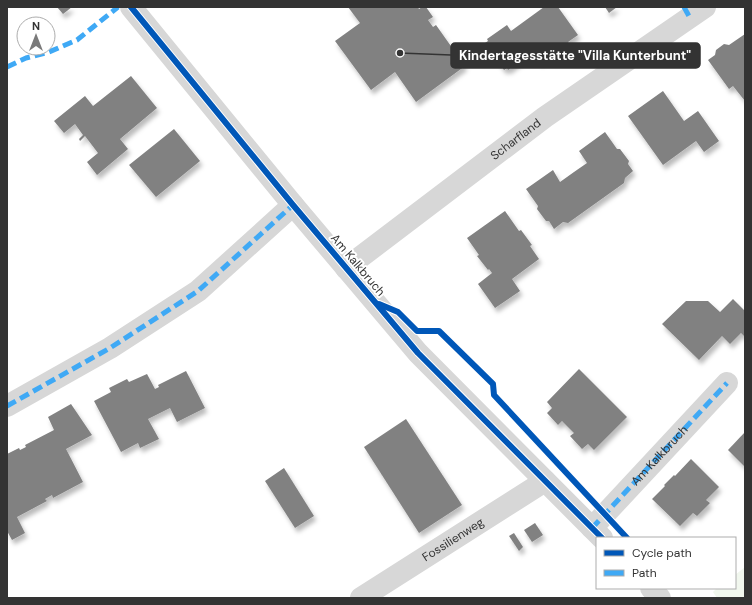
<svg xmlns="http://www.w3.org/2000/svg" width="752" height="605" viewBox="0 0 752 605" font-family="'DM Sans',sans-serif">
<style>
.green{fill:#f1f7ee}
.building{fill:#818181;filter:url(#shadow)}
.lines{fill:none;stroke-linecap:round;stroke-linejoin:round}
.street{stroke:#d7d7d7;stroke-width:22}
.quiet{stroke:#3fa9f5;stroke-width:5;stroke-dasharray:10 5;stroke-linecap:butt}
.cycleway-casing{stroke:#fff;stroke-width:8}
.cycleway{stroke:#0057b8;stroke-width:6}
.labels{text-anchor:middle;stroke-width:4;stroke-linejoin:round;paint-order:stroke}
.street-label{font-size:12px;fill:#333;stroke:#fff}
.leader{fill:none;stroke:#333;stroke-width:1.5}
.callout-dot{fill:#333;stroke:#fff;stroke-width:1.5}
.callout{fill:#333;stroke:#333;stroke-width:1.5}
.callout-label{font-size:13px;text-anchor:middle;font-weight:bold;fill:#fff}
</style>
<defs>
<filter id="shadow"><feDropShadow dx="2.5" dy="4.5" stdDeviation="2" flood-color="#0004"/></filter>
</defs>
<rect width="100%" height="100%" fill="#fff"/>
<!-- green -->
<path class="green" d="M 745,567 L 745,598 L 717,598 L 713,592 L 717,588 L 735,588 L 735,575 Z"/>
<!-- building -->
<g class="building">
<path d="M 57,7 L 72,7 L 63,14 Z"/>
<path d="M 348,7 L 418,7 L 419,9 L 422,7 L 426,7 L 433,17 L 428,20 L 433,27 L 436,25 L 465,66 L 416,102 L 395,72 L 371,90 L 335,41 L 360,23 Z"/>
<path d="M 544,7 L 558,7 L 578,35 L 568,42 L 572,48 L 554,61 L 550,55 L 540,62 L 532,52 L 508,70 L 507,68 L 504,70 L 485,43 L 488,41 L 487,39 L 507,25 L 511,31 Z"/>
<path d="M 605,7 L 617,7 L 609,13 Z"/>
<path d="M 745,34 L 745,101 L 733,86 L 729,89 L 708,60 L 715,55 L 716,50 L 724,44 L 729,45 Z"/>
<path d="M 131,76 L 157,108 L 120,139 L 128,149 L 97,175 L 87,162 L 98,153 L 85,136 L 80,141 L 79,139 L 83,135 L 75,124 L 64,133 L 54,121 L 85,96 L 93,106 Z"/>
<path d="M 663,91 L 684,121 L 698,111 L 719,141 L 704,152 L 696,141 L 663,165 L 628,116 Z"/>
<path d="M 174,129 L 200,161 L 156,197 L 129,165 Z"/>
<path d="M 605,132 L 617,149 L 620,149 L 629,161 L 628,164 L 633,171 L 625,178 L 624,183 L 568,223 L 563,222 L 554,229 L 549,221 L 546,221 L 537,209 L 538,206 L 526,189 L 553,170 L 560,182 L 574,172 L 587,163 L 579,151 Z"/>
<path d="M 505,211 L 519,231 L 521,230 L 532,245 L 530,246 L 539,259 L 512,279 L 520,291 L 495,308 L 478,284 L 492,273 L 489,269 L 488,270 L 477,256 L 479,255 L 467,238 Z"/>
<path d="M 733,299 L 745,311 L 745,337 L 741,333 L 730,344 L 722,336 L 699,360 L 662,324 L 686,301 L 708,301 L 720,312 Z"/>
<path d="M 579,369 L 627,417 L 594,450 L 588,444 L 582,449 L 570,436 L 574,433 L 562,421 L 558,425 L 547,413 L 552,408 L 547,402 Z"/>
<path d="M 186,371 L 205,408 L 177,422 L 170,408 L 148,419 L 159,439 L 140,448 L 138,443 L 121,452 L 94,401 L 111,392 L 109,388 L 127,379 L 129,382 L 147,374 L 155,389 L 159,387 L 158,385 Z"/>
<path d="M 71,404 L 92,435 L 66,449 L 83,482 L 53,498 L 52,495 L 45,499 L 47,501 L 17,517 L 25,533 L 12,540 L 7,531 L 7,454 L 19,448 L 20,450 L 26,447 L 25,445 L 54,430 L 48,417 Z"/>
<path d="M 406,419 L 462,505 L 419,533 L 364,447 Z"/>
<path d="M 745,432 L 745,467 L 728,450 Z"/>
<path d="M 691,459 L 719,487 L 706,500 L 710,503 L 697,516 L 693,513 L 680,526 L 652,499 L 665,486 L 664,485 L 674,475 L 675,476 Z"/>
<path d="M 284,468 L 314,516 L 295,528 L 265,481 Z"/>
<path d="M 535,523 L 543,535 L 532,542 L 524,530 Z"/>
<path d="M 514,533 L 523,547 L 519,551 L 509,536 Z"/>
</g>
<g class="lines">
<!-- street -->
<g class="street">
<path d="M 131,7 L 293,205 L 418,353 L 602,538"/>
<path id="s1" d="M 346,268 L 545,117 L 705,7"/>
<path d="M 7,406 L 110,348 L 198,291 L 293,205"/>
<path id="s2" d="M 592,528 L 727,383"/>
<path d="M 651,588 L 660,598"/>
<path id="s3" d="M 361,598 L 545,481"/>
</g>
<!-- quiet -->
<g class="quiet">
<path d="M 684,7 L 690,18"/>
<path d="M 7,67 L 26,58 L 49,52 L 77,40 L 118,7"/>
<path d="M 7,406 L 110,348 L 198,291 L 293,205"/>
<path d="M 592,528 L 727,383"/>
</g>
<defs>
<g id="cycleway">
<path d="M 131,7 L 293,205 L 418,353 L 602,538"/>
<path d="M 379,304 L 398,312 L 417,331 L 439,331 L 493,384 L 494,395 L 627,538"/>
</g>
</defs>
<!-- cycleway casing -->
<use href="#cycleway" class="cycleway-casing"/>
<!-- cycleway -->
<use href="#cycleway" class="cycleway"/>
</g>
<g class="labels">
<!-- street labels -->
<g class="street-label">
<text dy="4" stroke="none"><textPath href="#s1" startOffset="213">Scharfland</textPath></text>
<text transform="translate(358 265) rotate(50)" y="4">Am Kalkbruch</text>
<text dy="4" stroke="none"><textPath href="#s2" startOffset="99">Am Kalkbruch</textPath></text>
<text dy="4" stroke="none"><textPath href="#s3" startOffset="109">Fossilienweg</textPath></text>
</g>
</g>
<!-- callouts -->
<path class="leader" d="M400 53L451 55"/>
<circle class="callout-dot" cx="400" cy="53" r="4"/>
<rect class="callout" x="451" y="43" width="249" height="25" rx="4"/>
<g class="callout-label">
<text x="575" y="60">Kindertagesstätte "Villa Kunterbunt"</text>
</g>
<!-- border -->
<rect width="752" height="605" fill="none" stroke="#333333" stroke-width="16"/>
<!-- legend -->
<rect x="596" y="537" width="140" height="52" fill="#ffffff" stroke="#adadad"/>
<rect x="604" y="550" width="20" height="6" fill="#0057b8" stroke="#adadad"/>
<text x="632" y="557" font-size="12" fill="#333333">Cycle path</text>
<rect x="604" y="570" width="20" height="6" fill="#3fa9f5" stroke="#adadad"/>
<text x="632" y="577" font-size="12" fill="#333333">Path</text>
<!-- north arrow -->
<g transform="translate(36 36)"><circle r="19" fill="#ffffff" stroke="#adadad"/>
<path d="M0-3L7 15L0 10L-7 15Z" fill="#7a7a7a"/>
<text y="-6" font-size="11" font-weight="bold" text-anchor="middle" fill="#333333">N</text>
</g>
</svg>
